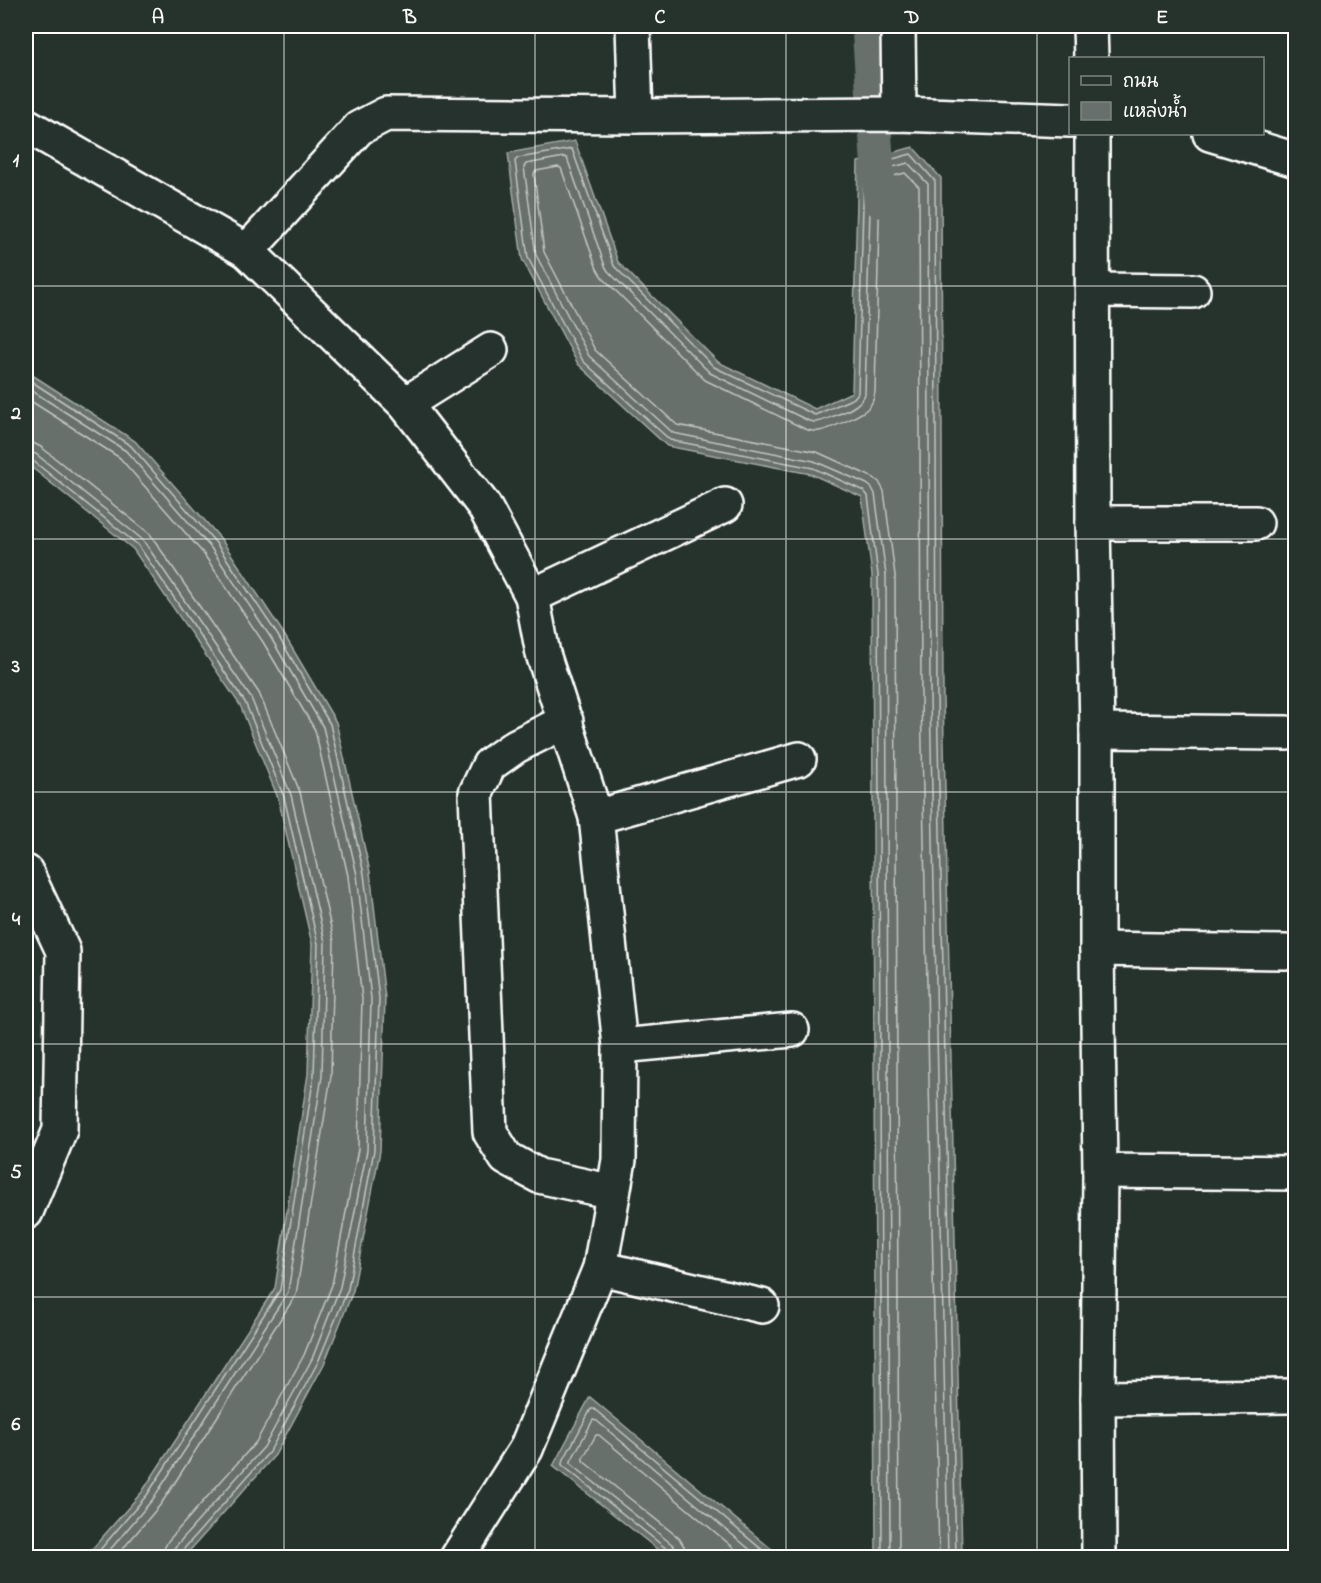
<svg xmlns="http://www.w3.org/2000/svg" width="1321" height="1583" viewBox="0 0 1321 1583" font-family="'Indie Flower','Playpen Sans Thai',sans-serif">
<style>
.water{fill:#67706c;stroke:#a4a9a7;stroke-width:1.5}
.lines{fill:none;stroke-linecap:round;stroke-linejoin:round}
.shore{stroke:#c2c6c4;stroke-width:1.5}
.canal{stroke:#67706c;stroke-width:33}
.minor-casing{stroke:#fff;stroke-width:38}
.minor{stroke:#26332d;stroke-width:33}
.grid{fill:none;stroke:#fff;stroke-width:1.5;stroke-opacity:0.55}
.neatline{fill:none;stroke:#fff;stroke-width:2}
.grid-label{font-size:20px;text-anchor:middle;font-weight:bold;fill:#fff}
</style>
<rect width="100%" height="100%" fill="#26332d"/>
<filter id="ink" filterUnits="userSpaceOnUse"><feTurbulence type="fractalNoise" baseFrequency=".0167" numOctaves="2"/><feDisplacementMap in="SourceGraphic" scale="12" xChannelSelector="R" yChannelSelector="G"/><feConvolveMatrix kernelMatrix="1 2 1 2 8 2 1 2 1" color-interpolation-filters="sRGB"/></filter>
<g filter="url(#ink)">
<!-- water -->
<g class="water">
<path d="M 575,141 L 618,262 L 718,362 L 815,409 L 852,392 L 858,162 L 913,147 L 941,178 L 943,697 L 962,1557 L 876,1557 L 872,575 L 862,497 L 811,474 L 667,446 L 578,364 L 522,259 L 508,153 Z"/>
<path d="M 26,371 L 135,441 L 221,539 L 282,631 L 336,722 L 370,872 L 385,998 L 380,1151 L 353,1291 L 324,1364 L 275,1455 L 184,1557 L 85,1557 L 142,1492 L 275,1288 L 308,1074 L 312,944 L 278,798 L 240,705 L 133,549 L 26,463 Z"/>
<path d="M 590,1397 L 781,1557 L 667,1557 L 553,1466 Z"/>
</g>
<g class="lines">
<!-- shore -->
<g class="shore">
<path d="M 26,378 L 131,446 L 216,543 L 277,634 L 330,724 L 364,874 L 379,998 L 374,1150 L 348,1289 L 318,1362 L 270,1451 L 182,1551 L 180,1558"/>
<path d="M 26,387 L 126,451 L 211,548 L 271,638 L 323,727 L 357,875 L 371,999 L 367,1150 L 340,1287 L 312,1359 L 264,1447 L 175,1547 L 173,1552 L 172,1558"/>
<path d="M 26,398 L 120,458 L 203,553 L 263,642 L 315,730 L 348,876 L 362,999 L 358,1149 L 332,1285 L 304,1355 L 256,1442 L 168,1541 L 164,1549 L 163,1558"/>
<path d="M 26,442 L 33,443 L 41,447 L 150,534 L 259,693 L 300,792 L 334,941 L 331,1076 L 296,1295 L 161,1504 L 115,1558"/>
<path d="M 26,451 L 36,454 L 143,540 L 251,698 L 291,795 L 325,942 L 322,1076 L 288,1292 L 153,1499 L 103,1558"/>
<path d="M 26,459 L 32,460 L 138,545 L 245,702 L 284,797 L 318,944 L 314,1075 L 280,1290 L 147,1495 L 93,1558"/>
<path d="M 670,1558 L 668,1550 L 562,1465 L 562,1463 L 591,1409 L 594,1409 L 772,1558"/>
<path d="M 678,1558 L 677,1551 L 673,1545 L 571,1464 L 571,1461 L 593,1420 L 597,1421 L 760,1558"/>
<path d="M 687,1558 L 685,1548 L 679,1538 L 583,1461 L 583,1458 L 596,1435 L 599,1435 L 746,1558"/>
<path d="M 882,1558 L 878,575 L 868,496 L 864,491 L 813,468 L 670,440 L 583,361 L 528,258 L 515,161 L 518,158 L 572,149 L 614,266 L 714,367 L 815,415 L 854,398 L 858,393 L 864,167 L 911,154 L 935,181 L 937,697 L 956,1558"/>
<path d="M 890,1558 L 886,575 L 875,494 L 872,488 L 867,484 L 814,461 L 673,433 L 589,356 L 536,255 L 524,167 L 526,164 L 564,157 L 567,158 L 605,266 L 608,271 L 710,373 L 809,421 L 815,422 L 821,421 C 835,415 860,409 865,394 L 871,173 L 908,163 L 928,184 L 930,697 L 948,1558"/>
<path d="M 899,1558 L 895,575 L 884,491 L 879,482 L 874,478 L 817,452 L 677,425 L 595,350 L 544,252 L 534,174 L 536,171 L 558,167 L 561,168 L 597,269 L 602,277 L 705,380 L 805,429 C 810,431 814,432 819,431 C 828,430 861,415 867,409 C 872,405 874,399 875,392 L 880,181 L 882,179 L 905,173 L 919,187 L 921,697 L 939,1558"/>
</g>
<!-- canal -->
<path class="canal" d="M 868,26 L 880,201"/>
<defs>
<g id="minor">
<path d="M 633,26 L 636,116"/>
<path d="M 898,26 L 899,114"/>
<path d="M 1090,26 L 1091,58"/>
<path d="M 26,125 L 247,251 L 405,404 L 484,506 L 532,596 L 543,654 L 596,817 L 620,1046 L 619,1160 L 600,1268 L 526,1449 L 457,1558"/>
<path d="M 1092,134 L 1093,523 L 1097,731 L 1097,949 L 1100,1171 L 1098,1398 L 1099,1558"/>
<path d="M 1210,134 L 1296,160"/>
<path d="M 247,251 L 359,128 L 386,114 L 636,116 L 899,114 L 1070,120"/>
<path d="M 1093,290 L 1193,291"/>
<path d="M 405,404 L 491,350"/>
<path d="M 1093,523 L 1256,523"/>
<path d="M 532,596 L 725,505"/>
<path d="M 566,721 L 516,746 L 489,765 L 476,793 L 490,1132 L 506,1158 L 539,1176 L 613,1192"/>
<path d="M 1097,731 L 1287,733"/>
<path d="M 596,817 L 799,759"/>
<path d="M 26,872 L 63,951 L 60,1130 L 26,1212"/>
<path d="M 1097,949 L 1286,952"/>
<path d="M 620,1046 L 792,1030"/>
<path d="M 1100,1171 L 1296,1173"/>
<path d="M 600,1268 L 762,1306"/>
<path d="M 1098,1398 L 1296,1396"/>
</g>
</defs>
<!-- minor casing -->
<use href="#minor" class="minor-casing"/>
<!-- minor -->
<use href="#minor" class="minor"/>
</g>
</g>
<!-- grid -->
<path class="grid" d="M 284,26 L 284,1558M 535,26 L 535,1558M 786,26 L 786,1558M 1037,26 L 1037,1558M 26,286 L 1296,286M 26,539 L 1296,539M 26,792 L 1296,792M 26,1044 L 1296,1044M 26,1297 L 1296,1297"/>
<!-- margin -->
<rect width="1321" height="1583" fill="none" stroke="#26332d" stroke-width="66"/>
<!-- legend -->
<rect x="1069" y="57" width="195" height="78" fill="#26332d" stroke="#7d8581" stroke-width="1.5"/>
<rect x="1081" y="76" width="30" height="9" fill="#26332d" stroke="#7d8581" stroke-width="1.5"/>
<text x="1123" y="87" font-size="18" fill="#ffffff">ถนน</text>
<rect x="1081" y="102" width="30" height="18" fill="#67706c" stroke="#7d8581" stroke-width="1.5"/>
<text x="1123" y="117" font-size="18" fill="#ffffff">แหล่งน้ำ</text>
<rect x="33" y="33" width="1255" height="1517" class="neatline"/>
<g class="grid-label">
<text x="158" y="23">A</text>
<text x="410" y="23">B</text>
<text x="660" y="23">C</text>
<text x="912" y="23">D</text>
<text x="1162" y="23">E</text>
<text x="16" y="166">1</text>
<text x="16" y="419">2</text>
<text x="16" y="672">3</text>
<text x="16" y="925">4</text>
<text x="16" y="1178">5</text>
<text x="16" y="1430">6</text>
</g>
</svg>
